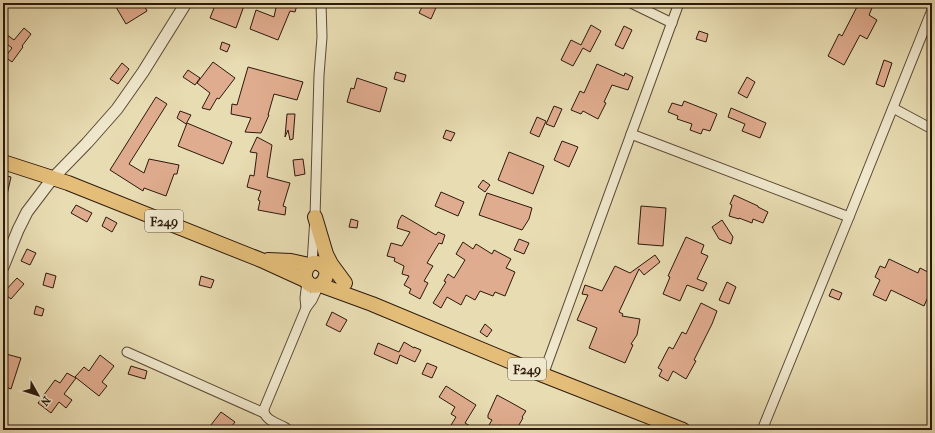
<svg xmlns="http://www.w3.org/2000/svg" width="935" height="433" viewBox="0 0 935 433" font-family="'IM FELL French Canon',serif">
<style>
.building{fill:#e0ac8f;stroke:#2c190b}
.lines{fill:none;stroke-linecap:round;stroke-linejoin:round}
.minor-casing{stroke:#5b4a35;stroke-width:11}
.tertiary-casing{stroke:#5b4a35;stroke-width:13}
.primary-casing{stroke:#2c190b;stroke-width:16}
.minor{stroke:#f0e8cd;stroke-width:9}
.tertiary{stroke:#f0e8cd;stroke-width:11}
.primary{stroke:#e4be79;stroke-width:14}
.labels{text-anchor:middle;stroke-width:3;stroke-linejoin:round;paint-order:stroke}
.shield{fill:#f0e8cd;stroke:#675745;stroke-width:1}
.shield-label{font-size:13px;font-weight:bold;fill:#2c190b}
</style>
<rect width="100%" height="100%" fill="#e8dcb2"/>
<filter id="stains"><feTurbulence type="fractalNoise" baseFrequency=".005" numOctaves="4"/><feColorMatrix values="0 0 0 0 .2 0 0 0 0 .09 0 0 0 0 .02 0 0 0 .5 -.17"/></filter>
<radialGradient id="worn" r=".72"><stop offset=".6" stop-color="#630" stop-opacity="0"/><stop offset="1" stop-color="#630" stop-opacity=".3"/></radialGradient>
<!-- building -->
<g class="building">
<path d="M 123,3 L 143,3 L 147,11 L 126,24 L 116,7 Z"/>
<path d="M 216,3 L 245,3 L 236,28 L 210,18 Z"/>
<path d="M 277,3 L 288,3 L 297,5 L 295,12 L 290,11 L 278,40 L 250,29 L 256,10 L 274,17 Z"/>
<path d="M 424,3 L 438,3 L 431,19 L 419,13 Z"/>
<path d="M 859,3 L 862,3 L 872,8 L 869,15 L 877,20 L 867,39 L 860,35 L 844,65 L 828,56 L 839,34 L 842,36 Z"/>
<path d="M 591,25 L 601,31 L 590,52 L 583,48 L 573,66 L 561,60 L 571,40 L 581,45 Z"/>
<path d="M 624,26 L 632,30 L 623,49 L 615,45 Z"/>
<path d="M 24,28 L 31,34 L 22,46 L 23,47 L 12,62 L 5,57 L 12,48 L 3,41 L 3,32 L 14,40 Z"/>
<path d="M 699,31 L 708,34 L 706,42 L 696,39 Z"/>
<path d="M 222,42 L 230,45 L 227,52 L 220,49 Z"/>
<path d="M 884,60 L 892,63 L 884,87 L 876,84 Z"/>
<path d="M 213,62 L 235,78 L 219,99 L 217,98 L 210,110 L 202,108 L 210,93 L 197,83 Z"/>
<path d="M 122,63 L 129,69 L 118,84 L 110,79 Z"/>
<path d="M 597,64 L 624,76 L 625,73 L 633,77 L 628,90 L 612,85 L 604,102 L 606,103 L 598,119 L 583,111 L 581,114 L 571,110 L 580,91 L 584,93 Z"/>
<path d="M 248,67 L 303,82 L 297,100 L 274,94 L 268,115 L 269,115 L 261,133 L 245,132 L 251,118 L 231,114 L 232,104 L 237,105 Z"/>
<path d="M 188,70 L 200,78 L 195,85 L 183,77 Z"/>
<path d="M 396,72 L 406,75 L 404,82 L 394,79 Z"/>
<path d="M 747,77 L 755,82 L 747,98 L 738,93 Z"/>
<path d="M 357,78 L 387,88 L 380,112 L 347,102 L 351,88 L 354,89 Z"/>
<path d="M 156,97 L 167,104 L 129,164 L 144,173 L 149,159 L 179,165 L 177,174 L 174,174 L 166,196 L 144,188 L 143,191 L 110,170 Z"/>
<path d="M 684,101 L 717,114 L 710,131 L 703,129 L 701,134 L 690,130 L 692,124 L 677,119 L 678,116 L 668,112 L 672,103 L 682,106 Z"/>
<path d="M 554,106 L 562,109 L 554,127 L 546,124 Z"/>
<path d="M 731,108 L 766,123 L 760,138 L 742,131 L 745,124 L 728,117 Z"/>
<path d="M 180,111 L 191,115 L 186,124 L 177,118 Z"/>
<path d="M 287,114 L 295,114 L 293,139 L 290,140 L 288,130 L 285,137 Z"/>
<path d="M 537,117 L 546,121 L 539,137 L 530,133 Z"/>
<path d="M 187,123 L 232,142 L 223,164 L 178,146 Z"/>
<path d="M 446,130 L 455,133 L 451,141 L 443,138 Z"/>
<path d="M 257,137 L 272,145 L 267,177 L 290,183 L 283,206 L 286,207 L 285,215 L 258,210 L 260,201 L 258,200 L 261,191 L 247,187 L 250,175 L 254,176 L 257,153 L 250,152 Z"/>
<path d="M 562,141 L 578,147 L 569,167 L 554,160 Z"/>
<path d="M 509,152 L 544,166 L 533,194 L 498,180 Z"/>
<path d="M 303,159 L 305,174 L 295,176 L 293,160 Z"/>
<path d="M 3,175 L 11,177 L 6,199 L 3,199 Z"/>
<path d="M 483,180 L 490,185 L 485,192 L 478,187 Z"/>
<path d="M 441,192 L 464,202 L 458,216 L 435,206 Z"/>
<path d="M 487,193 L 532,208 L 529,219 L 522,230 L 479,215 Z"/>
<path d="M 734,195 L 758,206 L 758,207 L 768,212 L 763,223 L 753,219 L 752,223 L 739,218 L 739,219 L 729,216 L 732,205 L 730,204 Z"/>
<path d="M 76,205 L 92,213 L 87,222 L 71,213 Z"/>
<path d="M 641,206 L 666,208 L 663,246 L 638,244 Z"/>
<path d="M 402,215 L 436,235 L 438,232 L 445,235 L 442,244 L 439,243 L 427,263 L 433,266 L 424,281 L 428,283 L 420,299 L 409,293 L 411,289 L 404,285 L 409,276 L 402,274 L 404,266 L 394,261 L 395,258 L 387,256 L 391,243 L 402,246 L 410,232 L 397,228 L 399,220 Z"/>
<path d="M 106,217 L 117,223 L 112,232 L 102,226 Z"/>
<path d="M 351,219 L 358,221 L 357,228 L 349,227 Z"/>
<path d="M 722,220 L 733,237 L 731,244 L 719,239 L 712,227 Z"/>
<path d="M 686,237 L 704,245 L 701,253 L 708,256 L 697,279 L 707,283 L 703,291 L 687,285 L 680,301 L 663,294 L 670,277 L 668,276 Z"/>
<path d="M 519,239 L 529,243 L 524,254 L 514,250 Z"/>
<path d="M 463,242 L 473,249 L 476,244 L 492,254 L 494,250 L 511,259 L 506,268 L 515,272 L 505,296 L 495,292 L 493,296 L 480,291 L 475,300 L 466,295 L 461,305 L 447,297 L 441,308 L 433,303 L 446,282 L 444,281 L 448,274 L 454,278 L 465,260 L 456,254 Z"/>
<path d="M 27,249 L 36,253 L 30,265 L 21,261 Z"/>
<path d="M 655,255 L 660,262 L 644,275 L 639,269 L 619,312 L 623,314 L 622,316 L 640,319 L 637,335 L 631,344 L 633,345 L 625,363 L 589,348 L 597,328 L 577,320 L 588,295 L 582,294 L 585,285 L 602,291 L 615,266 L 630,273 Z"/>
<path d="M 889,259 L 918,273 L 920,268 L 932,274 L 932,288 L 924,306 L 891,290 L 886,301 L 873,295 L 880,280 L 875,277 L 880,266 L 885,268 Z"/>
<path d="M 46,273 L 56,276 L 53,288 L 43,285 Z"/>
<path d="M 201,276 L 214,280 L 211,288 L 199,285 Z"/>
<path d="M 17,278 L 24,284 L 11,299 L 3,293 Z"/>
<path d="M 727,282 L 736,287 L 729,304 L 719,300 Z"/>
<path d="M 832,289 L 842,293 L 839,300 L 829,296 Z"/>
<path d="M 701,303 L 717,311 L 712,324 L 694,360 L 696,361 L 686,379 L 673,371 L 668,381 L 659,376 L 662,370 L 658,368 L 669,347 L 673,349 L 682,332 L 686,334 Z"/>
<path d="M 36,306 L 44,309 L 42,316 L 34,314 Z"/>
<path d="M 332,312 L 347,320 L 340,332 L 326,325 Z"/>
<path d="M 485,324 L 492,330 L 487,337 L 480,332 Z"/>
<path d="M 404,342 L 414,348 L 414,347 L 421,350 L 415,362 L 400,355 L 397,364 L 374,354 L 378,343 L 399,352 Z"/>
<path d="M 6,354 L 21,358 L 11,389 L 3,386 L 3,363 Z"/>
<path d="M 100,355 L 114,366 L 102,382 L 107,386 L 99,396 L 75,377 L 84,367 L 89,371 Z"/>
<path d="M 427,363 L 437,367 L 432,378 L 422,374 Z"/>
<path d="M 131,366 L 147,371 L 145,379 L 128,374 Z"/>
<path d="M 67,373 L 76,378 L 64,394 L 72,400 L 66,408 L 59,402 L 51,413 L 38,403 L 55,380 L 60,383 Z"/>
<path d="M 446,386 L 476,405 L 465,423 L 477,430 L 448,430 L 456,417 L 451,414 L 455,407 L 439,397 Z"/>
<path d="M 497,395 L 510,402 L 526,411 L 522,417 L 523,418 L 516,430 L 509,430 L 499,425 L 496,430 L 486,430 L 492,420 L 488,418 L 488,415 Z"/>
<path d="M 221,412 L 235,422 L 229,430 L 207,430 Z"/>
</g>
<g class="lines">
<defs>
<g id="minor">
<path d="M 631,3 L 672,23"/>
<path d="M 893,108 L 932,129"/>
<path d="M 631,134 L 849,217"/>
<path d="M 312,264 L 315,217 L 319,75 L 322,37 L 321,3"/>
<path d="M 306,308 L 305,298 L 307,282"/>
<path d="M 127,352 L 264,413"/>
<path d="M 543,375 L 679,3"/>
<path d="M 287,430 L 286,428 C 278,423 263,420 264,409 L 306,308 L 312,300 L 319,285"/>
<path d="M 762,430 L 849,217 L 932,10"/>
</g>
<path id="tertiary" d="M 3,267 L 18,230 L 27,212 L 52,179 L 87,143 L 117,109 L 143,72 L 186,3"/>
<g id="primary">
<path d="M 3,162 L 68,183 L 261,260 L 307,281"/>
<path d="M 315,217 L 326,254 L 331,264 L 345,283"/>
<path d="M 268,260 L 291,261 L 309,265"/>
<path d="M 320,285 C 327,279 330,269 320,264 C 303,256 297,291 320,285 L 372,304 L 543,375 L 683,430"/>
</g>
</defs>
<!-- minor casing -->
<use href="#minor" class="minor-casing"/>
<!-- tertiary casing -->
<use href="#tertiary" class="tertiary-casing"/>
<!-- primary casing -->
<use href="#primary" class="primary-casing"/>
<!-- minor -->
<use href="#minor" class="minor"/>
<!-- tertiary -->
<use href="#tertiary" class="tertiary"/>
<!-- primary -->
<use href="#primary" class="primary"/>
</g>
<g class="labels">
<!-- shield labels -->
<g class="shield">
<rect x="145" y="210" width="38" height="22" rx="3"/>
<rect x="508" y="358" width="38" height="22" rx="3"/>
</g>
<g class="shield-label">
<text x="164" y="226">F249</text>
<text x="527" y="374">F249</text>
</g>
</g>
<!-- margin -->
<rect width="935" height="433" fill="none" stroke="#e8dcb2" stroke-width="16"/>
<rect x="4" y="4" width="927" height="425" fill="none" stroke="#2c190b" stroke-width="2"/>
<rect x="8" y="8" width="919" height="417" fill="none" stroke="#2c190b"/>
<!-- north arrow -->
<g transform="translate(38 395) rotate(129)" stroke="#f0e8cd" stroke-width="3" paint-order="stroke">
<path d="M0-3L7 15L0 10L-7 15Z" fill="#2c190b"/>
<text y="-6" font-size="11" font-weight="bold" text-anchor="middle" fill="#2c190b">N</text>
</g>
<rect width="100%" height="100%" filter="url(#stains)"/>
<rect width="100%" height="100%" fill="url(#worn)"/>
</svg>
